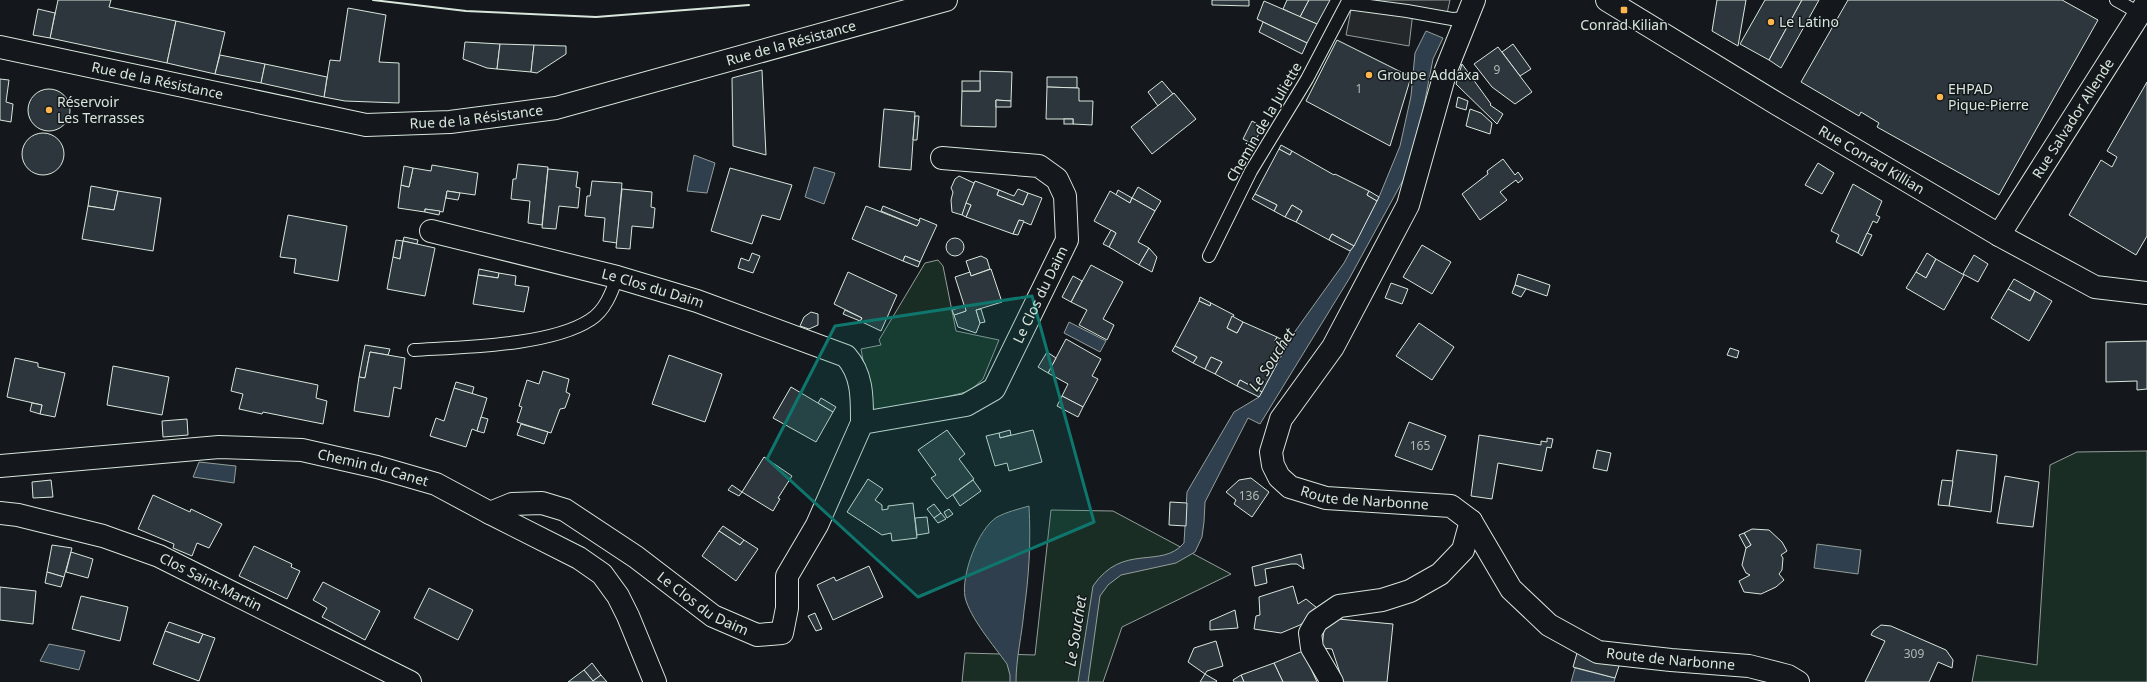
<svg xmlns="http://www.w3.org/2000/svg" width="2147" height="682" viewBox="0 0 2147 682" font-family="'Noto Sans',sans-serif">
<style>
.green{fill:#1a2d24;stroke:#939e99}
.parking{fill:#24282b;stroke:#939e99}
.water{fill:#2f3f4d;stroke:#939e99}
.building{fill:#2c363c;stroke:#d8e6dc}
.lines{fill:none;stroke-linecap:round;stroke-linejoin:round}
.lane-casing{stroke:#d8e6dc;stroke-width:14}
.street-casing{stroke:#d8e6dc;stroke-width:24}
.secondary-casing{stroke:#d8e6dc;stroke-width:24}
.lane{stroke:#14181c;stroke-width:12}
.street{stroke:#14181c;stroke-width:22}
.secondary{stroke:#14181c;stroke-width:22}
.wall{stroke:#d8e6dc;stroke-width:2}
.marked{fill:#0f766e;fill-opacity:0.2;stroke:#0f766e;stroke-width:3;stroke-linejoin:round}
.poi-dot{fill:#ffb74d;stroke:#14181c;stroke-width:1.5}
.labels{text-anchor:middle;stroke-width:3;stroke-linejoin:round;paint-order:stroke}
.number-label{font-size:12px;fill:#adbab4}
.poi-label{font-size:14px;fill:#d8e6dc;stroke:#14181c;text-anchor:start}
.street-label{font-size:14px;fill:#d8e6dc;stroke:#14181c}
.water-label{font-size:15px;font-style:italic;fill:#d8e6dc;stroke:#14181c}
</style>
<rect width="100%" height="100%" fill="#14181c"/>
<!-- green -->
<g class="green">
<path d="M 938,260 L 943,266 L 956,331 L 999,340 L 983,379 L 970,391 L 873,415 L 861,349 L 881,345 L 879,340 L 925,263 Z"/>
<path d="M 2147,451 L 2147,682 L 1972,682 L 1977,655 L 2037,665 L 2050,465 L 2077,452 Z"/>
<path d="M 1051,510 L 1113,511 L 1231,574 L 1122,627 L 1103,682 L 962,682 L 965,653 L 1035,655 Z"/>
</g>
<!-- parking -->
<path class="parking" d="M 1353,0 L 1450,0 L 1446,18 L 1413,12 L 1409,46 L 1346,35 Z"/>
<!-- water -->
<g class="water">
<path d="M 1426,31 L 1443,38 L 1433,59 L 1413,162 L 1349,279 L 1260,424 L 1248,418 L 1205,502 L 1204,522 L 1202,537 L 1195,552 L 1176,563 L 1121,575 L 1108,585 L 1100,596 L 1088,682 L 1078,682 L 1093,586 C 1123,542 1161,570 1184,543 L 1187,492 L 1234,412 L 1259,397 L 1291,337 L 1344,263 L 1379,197 L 1400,146 L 1411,96 L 1415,53 Z"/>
<path d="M 694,155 L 715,163 L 707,193 L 687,191 Z"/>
<path d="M 814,167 L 835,173 L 824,204 L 805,197 Z"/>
<path d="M 1069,322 L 1106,341 L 1100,352 L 1064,333 Z"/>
<path d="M 199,462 L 236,466 L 234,483 L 193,477 Z"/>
<path d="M 1029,506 C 1031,542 1029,576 1024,611 C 1022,635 1016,658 1016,682 L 1010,682 L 1010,675 L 1007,664 C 994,646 970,618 965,597 C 961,575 978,529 997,517 C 1006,512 1019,509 1029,506 Z"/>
<path d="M 1817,544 L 1861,550 L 1858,574 L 1814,568 Z"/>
<path d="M 49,644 L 85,651 L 79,670 L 40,661 Z"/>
<path d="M 1575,668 L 1615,678 L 1614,682 L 1571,682 Z"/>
</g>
<!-- building -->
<g class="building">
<path d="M 58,0 L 111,0 L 109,7 L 176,21 L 167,63 L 50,38 Z"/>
<path d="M 1212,0 L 1249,0 L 1249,6 L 1212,5 Z"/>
<path d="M 1287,0 L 1309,0 L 1300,17 L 1283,9 Z"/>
<path d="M 1309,0 L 1330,0 L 1317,24 L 1300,17 Z"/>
<path d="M 1717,0 L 1746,0 L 1738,46 L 1712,31 Z"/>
<path d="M 1765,0 L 1802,0 L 1769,60 L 1740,44 Z"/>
<path d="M 1802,0 L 1819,0 L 1781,68 L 1769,60 Z"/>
<path d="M 1848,0 L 2062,0 L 2098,20 L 1999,195 L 1877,127 L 1879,123 L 1861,112 L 1859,116 L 1801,82 Z"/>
<path d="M 1264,1 L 1317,24 L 1307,43 L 1257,19 Z"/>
<path d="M 348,8 L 386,15 L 379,62 L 399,63 L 399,103 L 345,101 L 324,97 L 330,60 L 340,61 Z"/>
<path d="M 38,9 L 55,13 L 50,38 L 33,35 Z"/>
<path d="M 176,21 L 225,32 L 215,74 L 167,63 Z"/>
<path d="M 1263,22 L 1307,43 L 1302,54 L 1259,32 Z"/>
<path d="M 1337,40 L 1411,77 L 1390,146 L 1306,101 Z"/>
<path d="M 465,42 L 500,44 L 497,69 L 487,68 L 463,59 Z"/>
<path d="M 500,44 L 534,45 L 531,72 L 497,69 Z"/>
<path d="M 1513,44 L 1531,69 L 1520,76 L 1502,52 Z"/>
<path d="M 534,45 L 566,46 L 566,54 L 537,73 L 531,72 Z"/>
<path d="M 1498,47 L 1532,92 L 1515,104 L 1492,87 L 1474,64 Z"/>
<path d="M 220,55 L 265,64 L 261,83 L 215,74 Z"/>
<path d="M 265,64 L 327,77 L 324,97 L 261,83 Z"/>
<path d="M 1462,64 L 1491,104 L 1490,105 L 1503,114 L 1497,124 L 1456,84 Z"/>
<path d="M 762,70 L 763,92 L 766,155 L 733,146 L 732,78 Z"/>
<path d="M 980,71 L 1012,72 L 1011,101 L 996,100 L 996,127 L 961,126 L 962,91 L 980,91 Z"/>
<path d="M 1047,77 L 1077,77 L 1077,88 L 1047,87 Z"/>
<path d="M 0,79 L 9,80 L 6,102 L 13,104 L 11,122 L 0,120 Z"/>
<rect x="962" y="81" width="18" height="10"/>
<path d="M 1162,81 L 1173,94 L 1158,106 L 1148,92 Z"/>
<path d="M 2147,82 L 2147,236 L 2136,255 L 2069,215 L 2101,160 L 2112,167 L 2117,157 L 2107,151 Z"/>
<path d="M 1047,87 L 1079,88 L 1079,101 L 1093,101 L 1092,125 L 1073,124 L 1073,119 L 1046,119 Z"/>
<circle cx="49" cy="110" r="21"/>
<path d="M 1174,93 L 1196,119 L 1152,154 L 1131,127 Z"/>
<path d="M 1458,97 L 1468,101 L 1466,110 L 1456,107 Z"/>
<path d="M 996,100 L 1011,101 L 1011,107 L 996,107 Z"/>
<path d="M 884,109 L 915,112 L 911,170 L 879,167 Z"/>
<path d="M 1470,109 L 1481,113 L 1492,123 L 1490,134 L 1466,126 Z"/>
<path d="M 915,116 L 919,116 L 917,140 L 913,140 Z"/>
<rect x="1064" y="119" width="9" height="5"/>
<path d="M 1252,121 L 1263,127 L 1253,144 L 1243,139 Z"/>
<circle cx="43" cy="154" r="21"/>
<path d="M 1281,145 L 1292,151 L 1290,155 L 1279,149 Z"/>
<path d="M 1279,149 L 1290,155 L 1292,151 L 1334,175 L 1335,174 L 1369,191 L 1367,195 L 1377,201 L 1354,246 L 1332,234 L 1329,240 L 1296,222 L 1302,211 L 1292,205 L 1285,217 L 1274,211 L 1277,205 L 1255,194 Z"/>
<path d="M 1503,159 L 1515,175 L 1518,172 L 1523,179 L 1518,183 L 1516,180 L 1500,192 L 1507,200 L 1480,220 L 1462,194 L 1488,174 L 1487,171 Z"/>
<path d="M 1818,163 L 1834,173 L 1822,194 L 1805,185 Z"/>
<path d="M 518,164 L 548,167 L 542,225 L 528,223 L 530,201 L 511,199 L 513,179 L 516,179 Z"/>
<path d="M 432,165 L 478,173 L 475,195 L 447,191 L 443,212 L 425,209 L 425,212 L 398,208 L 401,185 L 409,187 L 413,168 L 431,171 Z"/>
<path d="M 404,166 L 413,168 L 409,187 L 401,185 Z"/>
<path d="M 730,168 L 792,185 L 780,220 L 762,215 L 752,244 L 711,231 Z"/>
<path d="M 548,169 L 578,172 L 576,187 L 580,188 L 578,208 L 559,206 L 556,229 L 542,228 Z"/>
<path d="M 959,176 L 974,183 L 962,215 L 952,212 L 951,200 L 953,192 L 951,188 L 955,179 Z"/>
<path d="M 592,181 L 622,183 L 617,243 L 603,241 L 605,218 L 585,216 L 587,196 L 590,196 Z"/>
<path d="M 975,181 L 999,190 L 997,195 L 1023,205 L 1028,193 L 1042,198 L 1031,225 L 1019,220 L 1013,234 L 966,217 L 971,205 L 966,203 Z"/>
<path d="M 1853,184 L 1882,201 L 1876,215 L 1880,217 L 1877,223 L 1873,221 L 1858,253 L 1836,242 L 1839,235 L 1831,231 Z"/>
<path d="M 91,186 L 118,191 L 114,210 L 88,206 Z"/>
<path d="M 1138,187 L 1161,201 L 1155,211 L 1132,198 Z"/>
<path d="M 622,189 L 652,192 L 651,207 L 655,208 L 653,228 L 632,226 L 630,249 L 616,248 Z"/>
<path d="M 1018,189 L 1028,193 L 1023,205 L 997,195 L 999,190 L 1014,196 Z"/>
<path d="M 1118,190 L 1132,198 L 1130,203 L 1116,195 Z"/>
<path d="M 118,191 L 161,198 L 153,251 L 82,239 L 88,206 L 114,210 Z"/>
<path d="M 447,191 L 460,193 L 458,200 L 446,198 Z"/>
<path d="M 1110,191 L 1130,203 L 1132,198 L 1155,211 L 1138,242 L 1149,248 L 1139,265 L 1109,247 L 1116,233 L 1094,221 Z"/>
<path d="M 1369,191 L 1379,197 L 1377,201 L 1367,195 Z"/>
<path d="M 1255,194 L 1277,205 L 1274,211 L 1252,199 Z"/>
<path d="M 966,203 L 971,205 L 966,217 L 962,215 Z"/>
<path d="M 1292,205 L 1302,211 L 1296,222 L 1285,217 Z"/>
<path d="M 866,206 L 917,226 L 920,218 L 937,225 L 920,262 L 905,256 L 903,261 L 852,239 Z"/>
<path d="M 883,206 L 920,221 L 917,226 L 881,211 Z"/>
<path d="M 425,209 L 440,211 L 439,215 L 425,212 Z"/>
<path d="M 288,215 L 347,226 L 338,281 L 294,273 L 296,259 L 280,257 Z"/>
<path d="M 1019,220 L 1024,221 L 1018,235 L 1013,234 Z"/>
<path d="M 1111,230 L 1116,233 L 1109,247 L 1103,244 Z"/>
<path d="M 1867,233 L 1872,235 L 1862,256 L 1858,253 Z"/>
<path d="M 1332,234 L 1354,246 L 1350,251 L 1329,240 Z"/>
<path d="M 404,237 L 418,240 L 417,244 L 403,241 Z"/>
<circle cx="955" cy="247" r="9"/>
<path d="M 396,240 L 403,241 L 400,259 L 393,257 Z"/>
<path d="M 403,241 L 435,248 L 425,296 L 387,289 L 393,257 L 400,259 Z"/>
<path d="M 1422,245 L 1451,262 L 1432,294 L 1403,277 Z"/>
<path d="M 1149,248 L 1157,257 L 1152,272 L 1139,265 Z"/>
<path d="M 752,253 L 760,256 L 753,273 L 738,268 L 741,258 L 749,261 Z"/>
<path d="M 1927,253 L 1936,259 L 1926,278 L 1916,272 Z"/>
<path d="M 1974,255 L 1988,264 L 1978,282 L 1963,274 Z"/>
<path d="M 905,256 L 920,262 L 918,267 L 903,261 Z"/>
<path d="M 981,256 L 987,259 L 990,269 L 971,276 L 966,261 Z"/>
<path d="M 1936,259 L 1964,275 L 1944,310 L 1906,288 L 1916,272 L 1926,278 Z"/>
<path d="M 1091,265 L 1123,282 L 1103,319 L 1114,325 L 1107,340 L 1079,325 L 1087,310 L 1071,302 Z"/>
<path d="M 479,269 L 499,273 L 498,278 L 478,275 Z"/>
<path d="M 991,269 L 1002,302 L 976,310 L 980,323 L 976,333 L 958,327 L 954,315 L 966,311 L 955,277 L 970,272 L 971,276 Z"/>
<path d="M 848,272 L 897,295 L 881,331 L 860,321 L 862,318 L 834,304 Z"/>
<path d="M 499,273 L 516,276 L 515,285 L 529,287 L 524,312 L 473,304 L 478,275 L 498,278 Z"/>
<path d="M 1518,274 L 1550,285 L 1547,296 L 1515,285 Z"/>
<path d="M 1073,276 L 1082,281 L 1071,302 L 1062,297 Z"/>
<path d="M 2014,279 L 2035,291 L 2030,301 L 2008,289 Z"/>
<path d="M 1391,283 L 1408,289 L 1402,304 L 1385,298 Z"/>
<path d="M 1515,285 L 1526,289 L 1521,297 L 1512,293 Z"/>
<path d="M 2008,289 L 2030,301 L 2035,291 L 2052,301 L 2029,341 L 1991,318 Z"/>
<path d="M 1200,297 L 1211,303 L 1210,306 L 1199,301 Z"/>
<path d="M 1199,301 L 1210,306 L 1211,303 L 1234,315 L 1227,328 L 1237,333 L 1243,322 L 1277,337 L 1275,341 L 1286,347 L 1262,392 L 1240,380 L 1237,386 L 1215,374 L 1222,362 L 1211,357 L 1205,369 L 1193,363 L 1197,357 L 1175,346 Z"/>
<path d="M 965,306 L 966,311 L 954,315 L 952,310 Z"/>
<path d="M 981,309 L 985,322 L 980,323 L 976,310 Z"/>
<path d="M 845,310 L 862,318 L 860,321 L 843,314 Z"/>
<path d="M 811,312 L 818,314 L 818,325 L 809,329 L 800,326 L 804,317 Z"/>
<path d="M 1232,316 L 1243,322 L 1237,333 L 1227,328 Z"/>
<path d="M 1419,323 L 1454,347 L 1432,380 L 1396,356 Z"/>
<path d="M 1277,337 L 1288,343 L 1286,347 L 1275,341 Z"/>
<path d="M 1066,339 L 1101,359 L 1092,376 L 1098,379 L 1083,407 L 1062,396 L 1068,384 L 1048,373 Z"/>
<path d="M 2147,341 L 2147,389 L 2137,390 L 2137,381 L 2106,382 L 2106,342 Z"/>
<path d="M 365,345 L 390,349 L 388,355 L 370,352 L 365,378 L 359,377 Z"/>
<path d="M 1175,346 L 1197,357 L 1193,363 L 1172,351 Z"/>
<path d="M 1730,348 L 1739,351 L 1737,358 L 1727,355 Z"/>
<path d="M 370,352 L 405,358 L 401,389 L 394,387 L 389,417 L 354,411 L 359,377 L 365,378 Z"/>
<path d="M 1047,352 L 1056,358 L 1048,373 L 1038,367 Z"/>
<path d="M 669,355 L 722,374 L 705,422 L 652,404 Z"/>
<path d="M 1211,357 L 1222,362 L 1215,374 L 1205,369 Z"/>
<path d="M 15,358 L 38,363 L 38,367 L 65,373 L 55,417 L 40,414 L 42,405 L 7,397 Z"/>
<path d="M 113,366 L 169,377 L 162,415 L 107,405 Z"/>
<path d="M 236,368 L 318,385 L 316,398 L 327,401 L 323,424 L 263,412 L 262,414 L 239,409 L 243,394 L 231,391 Z"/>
<path d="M 543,371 L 569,379 L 566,392 L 570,394 L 565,408 L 560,409 L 551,433 L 517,422 L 522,407 L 519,406 L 527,380 L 539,384 Z"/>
<path d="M 1240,380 L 1262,392 L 1259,397 L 1237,386 Z"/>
<path d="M 456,382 L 474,387 L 472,394 L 454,388 Z"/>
<path d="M 791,387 L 833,412 L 816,442 L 773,418 Z"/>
<path d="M 454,388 L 487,398 L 477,431 L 472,429 L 466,447 L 430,436 L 436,418 L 444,421 Z"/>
<path d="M 1062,396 L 1083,407 L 1078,417 L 1057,406 Z"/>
<path d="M 821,398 L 836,407 L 833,412 L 818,403 Z"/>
<path d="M 32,403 L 42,405 L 40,414 L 30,411 Z"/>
<path d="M 481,417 L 488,419 L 484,433 L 477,431 Z"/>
<path d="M 187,419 L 188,435 L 163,437 L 162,421 Z"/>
<path d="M 1409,422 L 1446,436 L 1432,470 L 1395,456 Z"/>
<path d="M 521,424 L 548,432 L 544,444 L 517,435 Z"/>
<path d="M 947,430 L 965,454 L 959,459 L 974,479 L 947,499 L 931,478 L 936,475 L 918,450 Z"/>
<path d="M 1010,430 L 1011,435 L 1000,438 L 999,433 Z"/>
<path d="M 1033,430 L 1042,462 L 1009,471 L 1007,463 L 995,466 L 986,436 L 999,433 L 1000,438 Z"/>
<path d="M 1479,435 L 1541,445 L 1541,441 L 1547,442 L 1547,438 L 1553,439 L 1551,448 L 1547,447 L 1542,471 L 1498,463 L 1492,499 L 1471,496 Z"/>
<path d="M 1597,450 L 1611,453 L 1607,471 L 1593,468 Z"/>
<path d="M 1957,450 L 1997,455 L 1991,512 L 1949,506 Z"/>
<path d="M 764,457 L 792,476 L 778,498 L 780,499 L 773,511 L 742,492 Z"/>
<path d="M 2005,476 L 2039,482 L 2033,527 L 1997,523 Z"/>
<path d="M 1251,478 L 1269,492 L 1252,517 L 1234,504 L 1236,500 L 1226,492 L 1239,480 Z"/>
<path d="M 868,479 L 883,489 L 875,500 L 882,505 L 882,510 L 888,509 L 888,506 L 913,503 L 917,538 L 892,541 L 891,533 L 882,535 L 847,512 Z"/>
<path d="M 51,480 L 53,497 L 33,498 L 32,482 Z"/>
<path d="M 973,480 L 981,491 L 960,506 L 953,495 Z"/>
<path d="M 1942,480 L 1953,481 L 1949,506 L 1938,505 Z"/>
<path d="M 732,485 L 742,492 L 739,496 L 728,490 Z"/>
<path d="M 153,495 L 190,512 L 191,509 L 222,524 L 209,548 L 197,543 L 192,556 L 173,548 L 174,544 L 138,529 Z"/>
<path d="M 1170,502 L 1187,503 L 1186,526 L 1169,525 Z"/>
<path d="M 934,504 L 941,513 L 934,518 L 927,509 Z"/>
<path d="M 949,509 L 953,514 L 947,518 L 944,512 Z"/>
<path d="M 941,513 L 946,519 L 938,523 L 934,518 Z"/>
<path d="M 927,517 L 929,533 L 917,535 L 915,518 Z"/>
<path d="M 723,526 L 744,540 L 740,545 L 719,531 Z"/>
<path d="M 1752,529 L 1769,530 L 1782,542 L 1787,551 L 1781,555 L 1783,558 L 1782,570 L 1779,574 L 1784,580 L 1776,587 L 1761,594 L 1744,592 L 1739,581 L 1750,575 L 1746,573 L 1742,565 L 1746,548 L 1751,545 L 1744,533 Z"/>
<path d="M 719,531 L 740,545 L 744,540 L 758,549 L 736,581 L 702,556 Z"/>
<path d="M 1744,533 L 1751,545 L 1746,548 L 1739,535 Z"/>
<path d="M 52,545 L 72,548 L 64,577 L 47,572 Z"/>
<path d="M 254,546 L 292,564 L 291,567 L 300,571 L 287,599 L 239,576 Z"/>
<path d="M 71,552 L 93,559 L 88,578 L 66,572 Z"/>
<path d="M 1301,554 L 1304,569 L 1297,564 L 1291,564 L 1265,569 L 1267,583 L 1255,586 L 1252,567 Z"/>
<path d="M 869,566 L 883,597 L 833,620 L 817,585 L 834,577 L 836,581 Z"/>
<path d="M 47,572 L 64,577 L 61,587 L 45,583 Z"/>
<path d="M 323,582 L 380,611 L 365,640 L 322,617 L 327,608 L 313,600 Z"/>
<path d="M 1293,586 L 1298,604 L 1306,599 L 1317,608 L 1308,620 L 1300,625 L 1281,633 L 1254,629 L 1256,616 L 1260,615 L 1259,597 Z"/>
<path d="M 0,587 L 36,591 L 33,624 L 0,620 Z"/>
<path d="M 429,588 L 473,610 L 458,640 L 414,618 Z"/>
<path d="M 81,596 L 128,607 L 120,641 L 72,629 Z"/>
<path d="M 1235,610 L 1238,628 L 1210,630 L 1210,621 Z"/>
<path d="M 815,613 L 822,629 L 816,631 L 808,616 Z"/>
<path d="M 1338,619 L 1393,624 L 1387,682 L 1343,682 L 1332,649 L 1322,648 L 1324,629 Z"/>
<path d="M 169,622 L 203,634 L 199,643 L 165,631 Z"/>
<path d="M 1881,625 L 1891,626 L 1946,650 L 1953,660 L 1952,668 L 1938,662 L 1929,682 L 1865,682 L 1885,641 L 1871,635 L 1873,631 Z"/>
<path d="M 165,631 L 199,643 L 203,634 L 215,638 L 199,681 L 153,664 Z"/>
<path d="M 1216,641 L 1223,666 L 1207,671 L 1205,674 L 1188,662 L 1194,648 Z"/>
<path d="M 1303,651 L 1317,682 L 1283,682 L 1274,663 Z"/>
<path d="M 1577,653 L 1619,666 L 1615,678 L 1573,667 Z"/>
<path d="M 592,663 L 601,675 L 593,681 L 584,670 Z"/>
<path d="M 1274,663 L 1283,682 L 1244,682 L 1241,675 Z"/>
<path d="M 584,670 L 593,681 L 601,675 L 607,682 L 568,682 Z"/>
<path d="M 1205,674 L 1217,681 L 1216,682 L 1200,682 Z"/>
<path d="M 1241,675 L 1244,682 L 1234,682 L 1233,680 Z"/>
</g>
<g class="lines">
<defs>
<g id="lane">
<path d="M 2116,0 L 2139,13"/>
<path d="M 1209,256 L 1251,171 L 1307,79 L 1347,3 L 1407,11 L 1452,19 L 1468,18"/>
<path d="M 414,350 C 462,347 550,346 590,320 C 605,311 612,292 617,277"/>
</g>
<g id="street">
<path id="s1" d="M 1474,0 L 1446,70 L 1408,205 L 1333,347 L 1281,419 L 1271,452 L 1273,465 L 1279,477 L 1290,487 L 1326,498 L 1451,506 L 1471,521 L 1511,589 L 1549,625 L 1598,652 L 1671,660 L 1749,666 L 1788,676 L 1798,682"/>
<path id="s2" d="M 431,231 L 617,277 L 697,301 L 846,356 C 863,375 862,399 862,423"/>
<path id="s3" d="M 1999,235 L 2147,2"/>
<path id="s4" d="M 0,466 L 219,447 L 302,450 L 377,467 L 436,484 L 490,513 L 579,558 L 602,574 L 618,596 L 628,616 L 655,682"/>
<path id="s5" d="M 0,513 L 18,515 L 103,536 L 159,556 L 410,682"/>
<path id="s6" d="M 490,513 L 512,504 L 542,503 L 565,510 L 636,557 L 713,616 L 757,635 L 782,633 L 787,608 L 787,576 L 817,525 L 862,423 L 966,405 L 994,389 L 1067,240 L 1065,196 L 1057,179 L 1039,166 L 942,158"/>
<path d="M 1332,682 L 1312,648 L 1310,633 L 1317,621 L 1339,606 L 1382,600 L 1410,591 L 1440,574 L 1463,550 L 1471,521"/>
</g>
<g id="secondary">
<path id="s7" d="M 1607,0 L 1779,105 L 1999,235 L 2095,287 L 2147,293"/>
<path id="s8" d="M 0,47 L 366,125 L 450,122 L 556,108 L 946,0"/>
</g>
</defs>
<!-- lane casing -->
<use href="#lane" class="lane-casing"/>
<!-- street casing -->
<use href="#street" class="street-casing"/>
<!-- secondary casing -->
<use href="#secondary" class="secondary-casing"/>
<!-- lane -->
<use href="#lane" class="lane"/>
<!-- street -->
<use href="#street" class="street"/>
<!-- secondary -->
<use href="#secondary" class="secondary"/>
<!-- wall -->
<path class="wall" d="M 373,0 L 466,11 L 596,17 L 749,5"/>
</g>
<!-- marked area -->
<path class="marked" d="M 1032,296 L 1094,522 L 918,597 L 767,459 L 835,326 Z"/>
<!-- markers -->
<g class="poi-dot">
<rect x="1620" y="6" width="8" height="8" rx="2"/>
<circle cx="1771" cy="22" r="4"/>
<circle cx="1369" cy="75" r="4"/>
<circle cx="1940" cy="97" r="4"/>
<circle cx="49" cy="110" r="4"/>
</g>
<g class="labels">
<!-- number labels -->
<g class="number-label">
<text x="1497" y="74">9</text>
<text x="1359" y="93">1</text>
<text x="1420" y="450">165</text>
<text x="1249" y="500">136</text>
<text x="1914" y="658">309</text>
</g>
<!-- poi labels -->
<g class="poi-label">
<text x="1779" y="27">Le Latino</text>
<text x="1624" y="30" text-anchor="middle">Conrad Kilian</text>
<text x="1377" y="80">Groupe Addaxa</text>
<text x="1948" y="94">EHPAD<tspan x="1948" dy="16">Pique-Pierre</tspan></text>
<text x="57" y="107">Réservoir<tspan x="57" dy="16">Les Terrasses</tspan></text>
</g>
<!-- street labels -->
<g class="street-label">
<text dy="5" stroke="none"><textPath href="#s8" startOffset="809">Rue de la Résistance</textPath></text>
<text dy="5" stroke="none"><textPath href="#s8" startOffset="161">Rue de la Résistance</textPath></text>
<text dy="5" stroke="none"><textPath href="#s8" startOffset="485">Rue de la Résistance</textPath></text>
<text dy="5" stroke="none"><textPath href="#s3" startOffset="138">Rue Salvador Allende</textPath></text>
<text transform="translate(1264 122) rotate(-60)" y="5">Chemin de la Juliette</text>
<text dy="5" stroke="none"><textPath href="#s7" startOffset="309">Rue Conrad Killian</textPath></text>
<text dy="5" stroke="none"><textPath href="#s2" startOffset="229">Le Clos du Daim</textPath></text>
<text dy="5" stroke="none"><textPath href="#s6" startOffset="804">Le Clos du Daim</textPath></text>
<text dy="5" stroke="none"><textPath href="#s4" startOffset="376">Chemin du Canet</textPath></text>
<text dy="5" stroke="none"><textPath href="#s1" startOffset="617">Route de Narbonne</textPath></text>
<text dy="5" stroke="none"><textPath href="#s5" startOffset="223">Clos Saint-Martin</textPath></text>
<text dy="5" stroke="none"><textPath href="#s6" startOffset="245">Le Clos du Daim</textPath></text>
<text dy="5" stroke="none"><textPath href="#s1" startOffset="989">Route de Narbonne</textPath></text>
</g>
<!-- water labels -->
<g class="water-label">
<text transform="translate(1272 360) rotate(-57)" y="5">Le Souchet</text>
<text transform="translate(1076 631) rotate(-81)" y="5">Le Souchet</text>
</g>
</g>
</svg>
